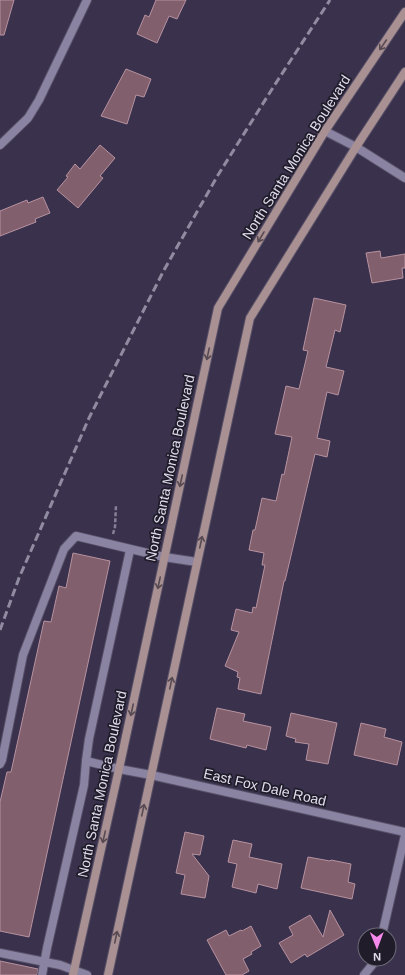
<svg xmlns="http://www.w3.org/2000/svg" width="405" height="975" viewBox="0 0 405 975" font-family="Helvetica,sans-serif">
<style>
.building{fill:#815f6c;stroke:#b792a0}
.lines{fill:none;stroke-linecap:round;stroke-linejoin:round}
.lane-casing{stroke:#575067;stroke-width:10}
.street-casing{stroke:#575067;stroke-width:10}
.secondary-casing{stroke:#575067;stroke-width:10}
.path{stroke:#868096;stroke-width:2.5;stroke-dasharray:4 2;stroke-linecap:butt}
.lane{stroke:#8b83a2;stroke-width:8}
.street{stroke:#8b83a2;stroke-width:8}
.secondary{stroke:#a99092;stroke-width:8}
.rail{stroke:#918ba1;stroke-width:3;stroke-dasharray:8 4;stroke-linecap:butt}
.oneway{stroke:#574a53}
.labels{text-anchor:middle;stroke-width:3.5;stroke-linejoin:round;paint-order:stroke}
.street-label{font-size:14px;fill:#e1ddee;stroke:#201c29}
</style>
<rect width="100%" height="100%" fill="#3a324d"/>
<!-- building -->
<g class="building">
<path d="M 0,0 L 14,0 L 4,35 L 0,35 Z"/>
<path d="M 156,0 L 186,0 L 177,19 L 169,16 L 157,43 L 137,34 L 145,15 L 149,17 Z"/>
<path d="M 126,69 L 151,79 L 144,97 L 136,95 L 127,124 L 101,116 Z"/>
<path d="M 100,145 L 115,158 L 100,176 L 103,178 L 78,208 L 57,190 L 68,177 L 66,176 L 75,164 L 80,169 Z"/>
<path d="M 43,197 L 50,213 L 35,219 L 36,222 L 0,236 L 0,211 L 27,200 L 28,203 Z"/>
<path d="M 380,251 L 381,258 L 405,254 L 405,268 L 402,268 L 403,278 L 372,283 L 366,253 Z"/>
<path d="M 314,298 L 346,305 L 340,332 L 335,330 L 326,367 L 344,371 L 338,395 L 327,392 L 317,438 L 330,441 L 327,457 L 315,454 L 285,581 L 284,581 L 261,694 L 238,689 L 240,678 L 237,677 L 238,672 L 225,666 L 239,632 L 231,630 L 236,609 L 252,613 L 253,607 L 256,608 L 265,565 L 262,565 L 264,553 L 249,550 L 253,530 L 255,530 L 262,498 L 276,501 L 282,474 L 284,475 L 292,437 L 275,434 L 286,386 L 299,389 L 308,351 L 303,350 Z"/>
<path d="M 73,553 L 110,561 L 29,937 L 0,931 L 0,802 L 7,772 L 11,772 L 44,621 L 51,622 L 59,586 L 66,588 Z"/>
<path d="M 217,708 L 245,714 L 243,721 L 271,727 L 266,750 L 247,745 L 246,748 L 210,739 Z"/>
<path d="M 291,713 L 337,723 L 328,764 L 306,760 L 309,744 L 295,742 L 296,739 L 286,736 Z"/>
<path d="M 361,723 L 386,729 L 384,737 L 402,742 L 397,765 L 354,755 Z"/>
<path d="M 185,832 L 204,836 L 200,855 L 192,854 L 209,876 L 205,898 L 181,894 L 185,875 L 176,873 Z"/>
<path d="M 233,840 L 252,844 L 249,857 L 282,864 L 277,889 L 258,884 L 256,893 L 232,887 L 237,864 L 228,862 Z"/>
<path d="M 308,857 L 330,861 L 331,860 L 351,864 L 348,882 L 355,884 L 352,899 L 301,888 Z"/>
<path d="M 330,910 L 344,935 L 307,957 L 305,954 L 291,963 L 279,943 L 293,935 L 289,927 L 310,915 L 323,937 Z"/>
<path d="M 251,926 L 261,946 L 251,952 L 252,954 L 243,959 L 249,971 L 242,975 L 226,975 L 207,940 L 226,930 L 229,936 L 241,930 L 242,931 Z"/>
<path d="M 0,961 L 38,969 L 37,975 L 0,975 Z"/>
</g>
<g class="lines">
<defs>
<g id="lane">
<path d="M 86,761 L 119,769"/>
<path d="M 0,764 L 2,760 L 23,655 L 64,549 L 76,536 L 164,557 L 197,562"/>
<path d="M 0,953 L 60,965 L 87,975"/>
<path d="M 42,975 L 47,948 L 84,785 L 86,761 L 89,739 L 130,550"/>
</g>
<g id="street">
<path d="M 325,131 L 356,147 L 405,178"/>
<path d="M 0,145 L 28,118 L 39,100 L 87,0"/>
<path d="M 119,769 L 151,775 L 405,832"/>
<path d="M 382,935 L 405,835"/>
<path d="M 364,975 L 377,959"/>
</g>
<g id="secondary">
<path d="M 73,975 L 119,769 L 218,308 L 325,131 L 405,12"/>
<path d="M 108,975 L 250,318 L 356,147 L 405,72"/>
</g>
</defs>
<!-- lane casing -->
<use href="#lane" class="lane-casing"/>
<!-- street casing -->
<use href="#street" class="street-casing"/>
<!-- secondary casing -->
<use href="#secondary" class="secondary-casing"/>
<!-- path -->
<path class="path" d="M 113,534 L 115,527 L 116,505"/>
<!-- lane -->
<use href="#lane" class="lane"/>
<!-- street -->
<use href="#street" class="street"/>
<!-- secondary -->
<use href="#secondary" class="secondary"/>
<!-- rail -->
<path class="rail" d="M 0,630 L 19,578 L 89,418 L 164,270 L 218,175 L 274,86 L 330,0"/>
</g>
<!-- one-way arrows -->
<defs><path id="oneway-shaft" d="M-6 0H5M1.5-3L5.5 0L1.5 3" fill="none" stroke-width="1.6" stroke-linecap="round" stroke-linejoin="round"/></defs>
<g class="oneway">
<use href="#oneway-shaft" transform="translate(383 45) rotate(124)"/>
<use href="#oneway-shaft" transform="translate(261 237) rotate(121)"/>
<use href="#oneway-shaft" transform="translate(208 354) rotate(102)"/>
<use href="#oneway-shaft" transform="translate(181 481) rotate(102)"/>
<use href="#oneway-shaft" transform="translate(201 542) rotate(-78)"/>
<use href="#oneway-shaft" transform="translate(159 583) rotate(102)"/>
<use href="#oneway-shaft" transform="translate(171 683) rotate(-78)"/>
<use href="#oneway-shaft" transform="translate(132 710) rotate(102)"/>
<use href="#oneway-shaft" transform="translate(143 810) rotate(-78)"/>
<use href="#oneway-shaft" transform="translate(104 837) rotate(103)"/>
<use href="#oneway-shaft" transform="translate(116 937) rotate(-78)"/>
</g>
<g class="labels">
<!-- street labels -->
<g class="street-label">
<text transform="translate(296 157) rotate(-58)" y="5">North Santa Monica Boulevard</text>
<text transform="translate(170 468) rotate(-78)" y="5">North Santa Monica Boulevard</text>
<text transform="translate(102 784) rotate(-78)" y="5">North Santa Monica Boulevard</text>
<text transform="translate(265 787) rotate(13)" y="5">East Fox Dale Road</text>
</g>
</g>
<!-- north arrow -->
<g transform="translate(377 947) rotate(179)"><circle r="19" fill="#201c29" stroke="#6d6978"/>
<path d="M0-3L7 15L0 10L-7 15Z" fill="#f788ec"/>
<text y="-6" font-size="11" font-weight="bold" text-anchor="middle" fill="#e1ddee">N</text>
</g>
</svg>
